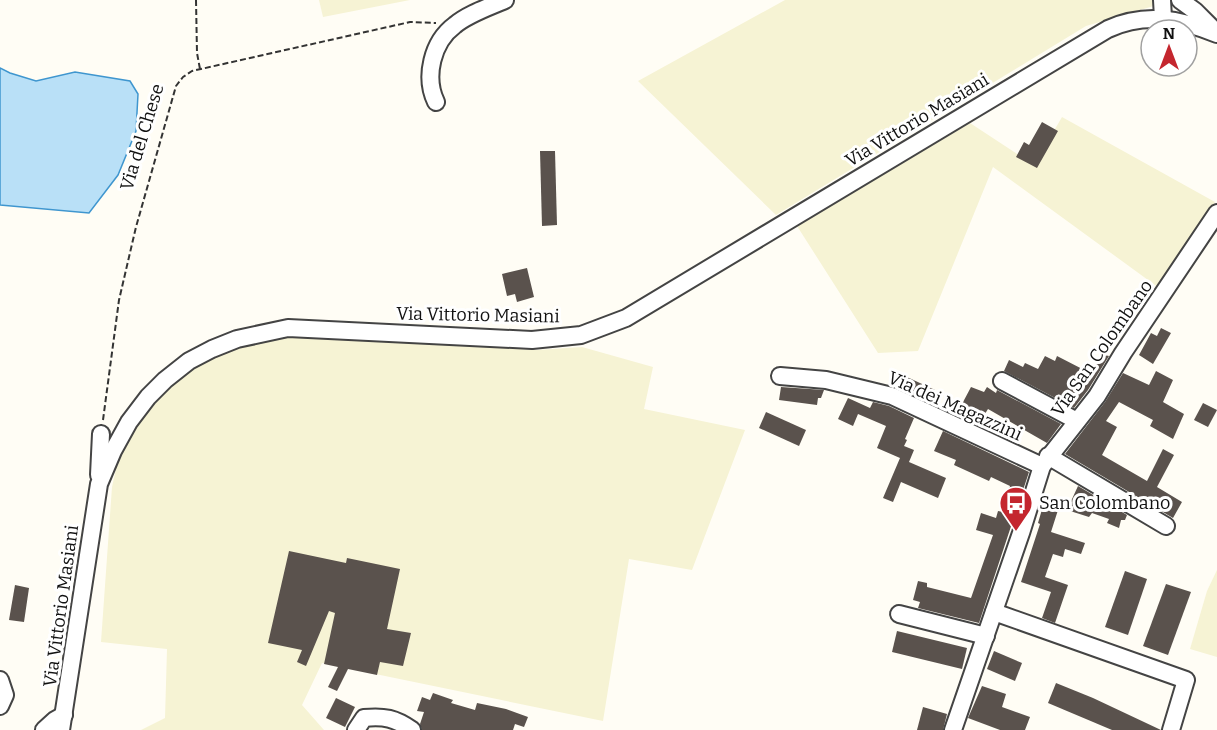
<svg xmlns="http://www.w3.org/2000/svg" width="1217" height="730" viewBox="0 0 1217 730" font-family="Bitter,serif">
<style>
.farmland{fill:#f6f3d4}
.water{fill:#b9e0f7;stroke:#3f96cf;stroke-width:1.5}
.building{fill:#5a524d}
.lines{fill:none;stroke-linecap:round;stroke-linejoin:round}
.minor-casing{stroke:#444;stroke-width:20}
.path{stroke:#333;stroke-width:2;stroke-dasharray:6 3;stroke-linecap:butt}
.minor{stroke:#fff;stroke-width:16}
.labels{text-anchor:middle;stroke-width:6;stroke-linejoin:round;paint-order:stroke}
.street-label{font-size:18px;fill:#111;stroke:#fff}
.poi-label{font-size:18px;fill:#111;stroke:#fff;text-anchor:start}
</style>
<rect width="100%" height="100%" fill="#fffdf5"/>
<!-- farmland -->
<g class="farmland">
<path d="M 319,0 L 410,0 L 323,17 Z"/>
<path d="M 785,0 L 1152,0 L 1157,5 L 1086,26 L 776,215 L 638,81 Z"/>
<path d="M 1062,117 L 1215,202 L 1159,288 L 993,167 L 918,351 L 878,353 L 797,226 L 970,123 L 1034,165 Z"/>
<path d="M 273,334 L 537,350 L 582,347 L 653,367 L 644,409 L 745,430 L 692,570 L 629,559 L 603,721 L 322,663 L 302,705 L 324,730 L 141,730 L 165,718 L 167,649 L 101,642 L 112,487 L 119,455 L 140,421 L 171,385 L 210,356 Z"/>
<path d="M 1217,570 L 1217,657 L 1190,649 L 1207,591 Z"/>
</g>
<!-- water -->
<path class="water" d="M 0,68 L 10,73 L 36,81 L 75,72 L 130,81 L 138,94 L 136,131 L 118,175 L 89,213 L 0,205 Z"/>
<!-- building -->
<g class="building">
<path d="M 1042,122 L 1058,131 L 1037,168 L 1016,157 L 1024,142 L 1029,145 Z"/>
<path d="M 540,151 L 555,151 L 557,225 L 542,226 Z"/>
<path d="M 527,268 L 534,297 L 517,302 L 515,294 L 507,296 L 502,274 Z"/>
<path d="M 1161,328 L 1171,333 L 1153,364 L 1139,355 L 1151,333 L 1157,336 Z"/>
<path d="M 1100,354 L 1109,356 L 1088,390 L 1074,408 L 1004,371 L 1009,360 L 1023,367 L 1025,363 L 1038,369 L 1045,356 L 1055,361 L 1057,356 L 1092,374 Z"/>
<path d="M 1156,371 L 1173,380 L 1163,402 L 1184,414 L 1173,439 L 1150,426 L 1153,420 L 1119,402 L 1106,421 L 1117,427 L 1102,455 L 1147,481 L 1163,449 L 1174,455 L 1157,487 L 1182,502 L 1173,518 L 1065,454 L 1105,402 L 1123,373 L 1149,385 Z"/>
<path d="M 907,377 L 935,390 L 930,402 L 902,389 Z"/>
<path d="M 781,387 L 824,390 L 821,398 L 818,398 L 817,405 L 779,400 Z"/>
<path d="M 971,387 L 984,392 L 987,387 L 996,393 L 997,390 L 1061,424 L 1047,443 L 988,409 L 978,425 L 964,418 L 970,408 L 962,404 Z"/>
<path d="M 848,398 L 870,408 L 873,402 L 889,406 L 914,418 L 905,439 L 907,440 L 904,446 L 914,450 L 909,462 L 946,478 L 938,498 L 901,482 L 893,502 L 883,498 L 900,458 L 877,448 L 886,426 L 858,414 L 853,426 L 838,419 Z"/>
<path d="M 1203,403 L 1217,410 L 1208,427 L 1194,420 Z"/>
<path d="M 766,412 L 806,430 L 799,446 L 759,428 Z"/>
<path d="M 943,431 L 1029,472 L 979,623 L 918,608 L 920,602 L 913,600 L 918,581 L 927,583 L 927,587 L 971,598 L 993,535 L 976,530 L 981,513 L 996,518 L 998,511 L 1003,512 L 1010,486 L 991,477 L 989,481 L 954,465 L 956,460 L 934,451 Z"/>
<path d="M 1078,486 L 1127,515 L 1125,520 L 1121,520 L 1119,528 L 1107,523 L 1109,519 L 1092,513 L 1089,517 L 1067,510 Z"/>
<path d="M 1043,506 L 1058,510 L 1051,532 L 1085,543 L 1081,554 L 1065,549 L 1063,557 L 1053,554 L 1045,577 L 1068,585 L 1055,623 L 1042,618 L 1051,592 L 1021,582 L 1040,524 L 1038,523 Z"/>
<path d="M 289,551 L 346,563 L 347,558 L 400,569 L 387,629 L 411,633 L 403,666 L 380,662 L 377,675 L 348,669 L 337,691 L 328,687 L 338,667 L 324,664 L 335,613 L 329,611 L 306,666 L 297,662 L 302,650 L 268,643 Z"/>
<path d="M 1125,571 L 1147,579 L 1128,635 L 1105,627 Z"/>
<path d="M 1166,584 L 1191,592 L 1168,655 L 1143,646 Z"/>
<path d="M 15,585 L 29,588 L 24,622 L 9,620 Z"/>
<path d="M 897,631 L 967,648 L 962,669 L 892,652 Z"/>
<path d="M 994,651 L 1022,663 L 1015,681 L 987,669 Z"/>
<path d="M 1056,683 L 1093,698 L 1161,730 L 1112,730 L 1048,703 Z"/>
<path d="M 982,686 L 1006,694 L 1002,707 L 1030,717 L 1025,730 L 1000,730 L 968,718 Z"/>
<path d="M 433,693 L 453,700 L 451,703 L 475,710 L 477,703 L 506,709 L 528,717 L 524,727 L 515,724 L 513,730 L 422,730 L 420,724 L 424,712 L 417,711 L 422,697 L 430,700 Z"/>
<path d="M 336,698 L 355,707 L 345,727 L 326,718 Z"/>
<path d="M 923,707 L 947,714 L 943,730 L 917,730 Z"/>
</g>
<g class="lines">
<defs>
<g id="minor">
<path d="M 1162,0 L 1163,18"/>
<path d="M 1180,0 L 1195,11 L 1214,30"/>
<path d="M 436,102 C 424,77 432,42 455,25 C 468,14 489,7 505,0"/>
<path d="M 780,376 L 826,380 L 892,396 L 1042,466"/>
<path d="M 1002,381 L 1077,421"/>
<path d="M 1048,456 L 1166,526"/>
<path d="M 99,475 L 101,434"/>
<path d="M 994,612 L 1186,680 L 1171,730"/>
<path d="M 899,614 L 986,636"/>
<path d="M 0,680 L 5,695 L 0,706"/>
<path d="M 44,730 L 55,720 L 64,715"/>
<path d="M 61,730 L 99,484 L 113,451 L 129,422 L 148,397 L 165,380 L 189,361 L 212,349 L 237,339 L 288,328 L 532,340 L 581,335 L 626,318 L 1108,29 C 1146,12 1180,19 1217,34"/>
<path d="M 356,730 L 364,718 C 384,716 395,718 412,730"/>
<path d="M 953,730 L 1021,533 L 1042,466 L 1097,396 L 1123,353 L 1217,213"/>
</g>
</defs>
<!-- minor casing -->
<use href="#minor" class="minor-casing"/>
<!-- path -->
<g class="path">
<path d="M 196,0 L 197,53 L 200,69"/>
<path d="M 103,420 L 119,300 L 136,227 L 176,86 L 183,77 L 192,71 L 410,22 L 436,23"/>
</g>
<!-- minor -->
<use href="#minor" class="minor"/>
</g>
<!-- icons -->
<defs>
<symbol id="bus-pin" viewBox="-11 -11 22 30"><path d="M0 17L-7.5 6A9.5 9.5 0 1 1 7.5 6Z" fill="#c4262e" stroke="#fff"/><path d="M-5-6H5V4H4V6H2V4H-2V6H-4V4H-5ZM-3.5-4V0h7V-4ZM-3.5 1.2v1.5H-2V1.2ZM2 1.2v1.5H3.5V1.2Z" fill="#fff"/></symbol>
</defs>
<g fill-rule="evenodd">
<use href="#bus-pin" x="997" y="484" width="38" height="52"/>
</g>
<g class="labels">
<!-- street labels -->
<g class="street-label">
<text transform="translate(917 120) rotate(-31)" y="6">Via Vittorio Masiani</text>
<text transform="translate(142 137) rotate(-73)" y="6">Via del Chese</text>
<text transform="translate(478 315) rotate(1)" y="6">Via Vittorio Masiani</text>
<text transform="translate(1102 348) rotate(-55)" y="6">Via San Colombano</text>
<text transform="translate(955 406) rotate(24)" y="6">Via dei Magazzini</text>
<text transform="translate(61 606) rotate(-82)" y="6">Via Vittorio Masiani</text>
</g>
<!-- poi labels -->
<g class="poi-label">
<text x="1039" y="509">San Colombano</text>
</g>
</g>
<!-- north arrow -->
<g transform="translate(1169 48)"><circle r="28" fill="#ffffff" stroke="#a0a0a0" stroke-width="1.5"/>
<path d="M0-4.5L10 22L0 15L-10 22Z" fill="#c4262e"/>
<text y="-9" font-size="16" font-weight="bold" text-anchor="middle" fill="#111111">N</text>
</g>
</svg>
